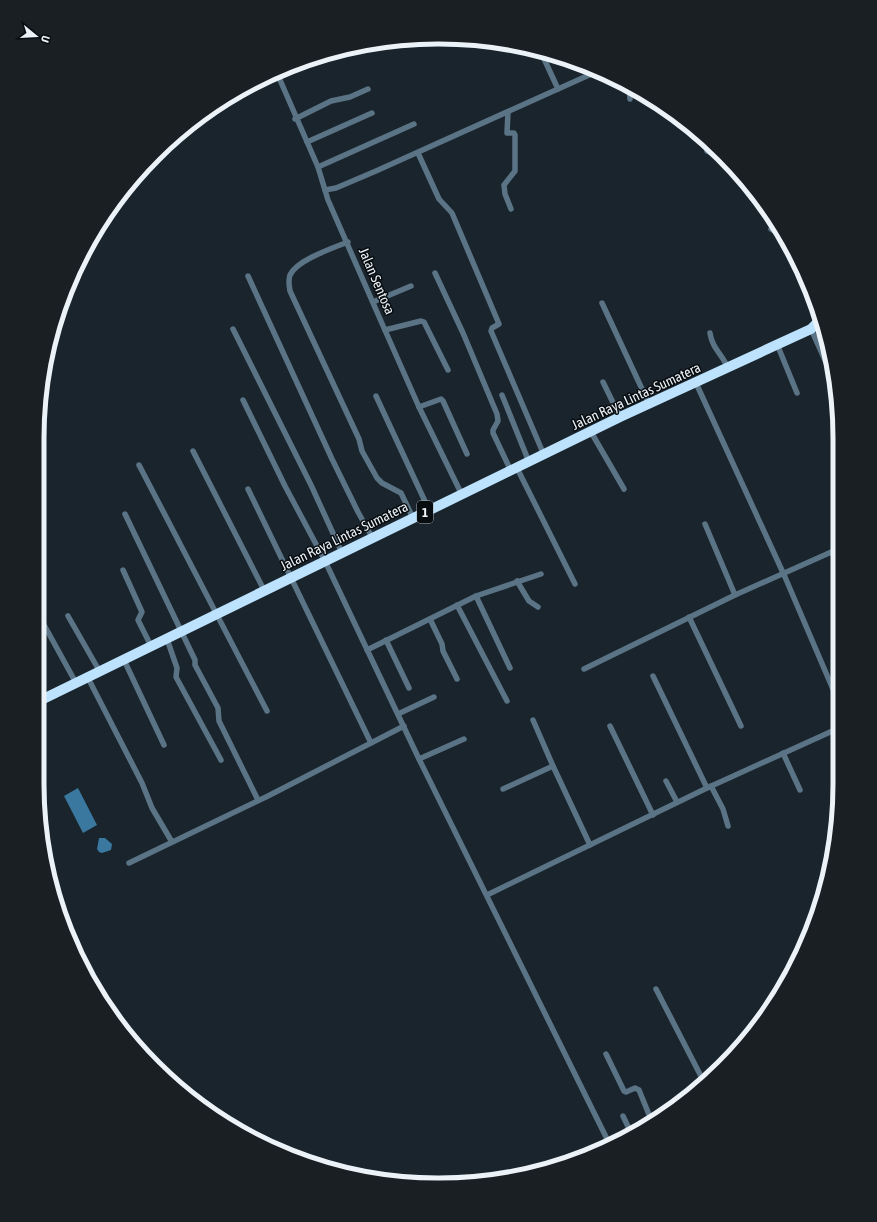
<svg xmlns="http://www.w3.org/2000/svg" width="877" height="1222" viewBox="0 0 877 1222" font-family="'Asap Condensed',sans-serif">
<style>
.water{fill:#3b789f}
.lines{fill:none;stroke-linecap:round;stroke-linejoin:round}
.street{stroke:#5a7385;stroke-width:5.5}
.highway{stroke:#bde2fd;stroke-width:10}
.labels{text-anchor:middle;stroke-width:3;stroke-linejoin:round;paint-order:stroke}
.shield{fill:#080d10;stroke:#a8aeb2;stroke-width:1}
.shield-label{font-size:13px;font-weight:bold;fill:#ecf3f8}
.street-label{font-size:14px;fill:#ecf3f8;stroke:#080d10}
.rim{fill:none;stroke:#ecf3f8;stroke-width:5}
</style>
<rect width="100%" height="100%" fill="#19242c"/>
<!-- water -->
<g class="water">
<path d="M 78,788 L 97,825 L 83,833 L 64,796 Z"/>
<path d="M 99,838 L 105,838 L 112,844 L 111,850 L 102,853 L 99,852 L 97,849 Z"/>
</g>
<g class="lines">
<!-- street -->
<g class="street">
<path d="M 540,50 L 558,89"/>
<path d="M 277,73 L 318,167 L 328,200 L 384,328 L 419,407 L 462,495"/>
<path d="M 629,86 L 630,99"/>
<path d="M 508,112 L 507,133 L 514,133 L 515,135 L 515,171 L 504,185 L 505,194 L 511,209"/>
<path d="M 295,119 L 331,101 L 350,97 L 368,89"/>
<path d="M 307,142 L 372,113"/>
<path d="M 707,151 L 726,160"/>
<path d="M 418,153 L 439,199 L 452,213 L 499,324 L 492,328 L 491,331 L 544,455"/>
<path d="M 318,167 L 414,124"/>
<path d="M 325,190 L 336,188 L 376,171 L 598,71"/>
<path d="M 771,229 L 786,237"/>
<path d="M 348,242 C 333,248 297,260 290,275 C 288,280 289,285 290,291 L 359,439 L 362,451 L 377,478 L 382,483 L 401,493 L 413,518"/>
<path d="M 435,273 L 463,333 L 497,414 L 498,421 L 493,430 L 493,433 L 511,471"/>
<path d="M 248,276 L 332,459 L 358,512 L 372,537"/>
<path d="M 373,302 L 411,286"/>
<path d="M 602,303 L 649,404"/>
<path d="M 233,329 L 311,485 L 342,553"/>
<path d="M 811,329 L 836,385"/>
<path d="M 385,330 L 421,321 L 424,322 L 448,370"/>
<path d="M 710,333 C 712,348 722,354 728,368"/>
<path d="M 777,344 L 797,393"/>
<path d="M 603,382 L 620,417"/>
<path d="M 696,383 L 785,577 L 838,701"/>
<path d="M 502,395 L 529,462"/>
<path d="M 376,396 L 429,510"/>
<path d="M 243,400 L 285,486 L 325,561 L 419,759 L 610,1145"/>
<path d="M 419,407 L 441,399 L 443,401 L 467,454"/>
<path d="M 591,432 L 624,489"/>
<path d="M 193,451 L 264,590"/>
<path d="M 139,465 L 267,711"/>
<path d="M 517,468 L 575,584"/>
<path d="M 248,489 L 371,743"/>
<path d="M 125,514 L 195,660 L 195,665 L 218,708 L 219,721 L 258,800"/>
<path d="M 705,524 L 735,595"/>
<path d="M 832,552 L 838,565"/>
<path d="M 123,570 L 142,612 L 138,620 L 151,646"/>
<path d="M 517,581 L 529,601 L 538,607"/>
<path d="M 476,596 L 510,668"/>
<path d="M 457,605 L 507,701"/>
<path d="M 37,612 L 76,683"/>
<path d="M 68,616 L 100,672"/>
<path d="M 689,617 L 741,726"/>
<path d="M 430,619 L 442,644 L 443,651 L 457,679"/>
<path d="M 167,639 L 177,668 L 176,677 L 221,760"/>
<path d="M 386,640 L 409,688"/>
<path d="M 367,650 L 476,596 L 541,574"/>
<path d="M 124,660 L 164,745"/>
<path d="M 584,669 L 735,595 L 838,549"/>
<path d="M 653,676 L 707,788"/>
<path d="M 88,678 L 142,783 L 152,808 L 172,842"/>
<path d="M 398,714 L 434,697"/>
<path d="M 533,720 L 553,766"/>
<path d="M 610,726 L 653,815"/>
<path d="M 783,753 L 800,790"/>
<path d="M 419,759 L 464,739"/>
<path d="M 666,781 L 677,802"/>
<path d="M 711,786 L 723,809 L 728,826"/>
<path d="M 503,789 L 553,766 L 590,845"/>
<path d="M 129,863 L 268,796 L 404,726"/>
<path d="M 487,895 L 707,788 L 839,728"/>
<path d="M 656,989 L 705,1084"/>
<path d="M 606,1054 L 624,1091 L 626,1092 L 635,1088 L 639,1090 L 652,1122"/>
<path d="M 623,1116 L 632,1135"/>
</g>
<!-- highway -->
<path class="highway" d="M 37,702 L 620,417 L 811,329 L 819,321"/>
</g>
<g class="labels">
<!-- shield labels -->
<rect class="shield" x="417" y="501" width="16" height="22" rx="3"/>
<g class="shield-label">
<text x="425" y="517">1</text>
</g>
<!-- street labels -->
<g class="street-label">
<text transform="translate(377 281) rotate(67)" y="5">Jalan Sentosa</text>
<text transform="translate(636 396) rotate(-25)" y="5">Jalan Raya Lintas Sumatera</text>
<text transform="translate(344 536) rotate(-26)" y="5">Jalan Raya Lintas Sumatera</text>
</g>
</g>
<!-- crop -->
<path d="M0 0H877V1222H0ZM438 44H439A394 394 0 0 1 833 438V784A394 394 0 0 1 439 1178H438A394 394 0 0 1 44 784V438A394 394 0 0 1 438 44Z" fill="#1a1f23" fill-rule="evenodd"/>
<path class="rim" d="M438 44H439A394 394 0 0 1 833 438V784A394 394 0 0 1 439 1178H438A394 394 0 0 1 44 784V438A394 394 0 0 1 438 44Z"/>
<!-- north arrow -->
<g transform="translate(36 36) rotate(108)" stroke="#080d10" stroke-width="3" paint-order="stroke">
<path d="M0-3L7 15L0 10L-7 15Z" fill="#ecf3f8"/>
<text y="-6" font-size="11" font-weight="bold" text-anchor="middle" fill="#ecf3f8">U</text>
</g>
</svg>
